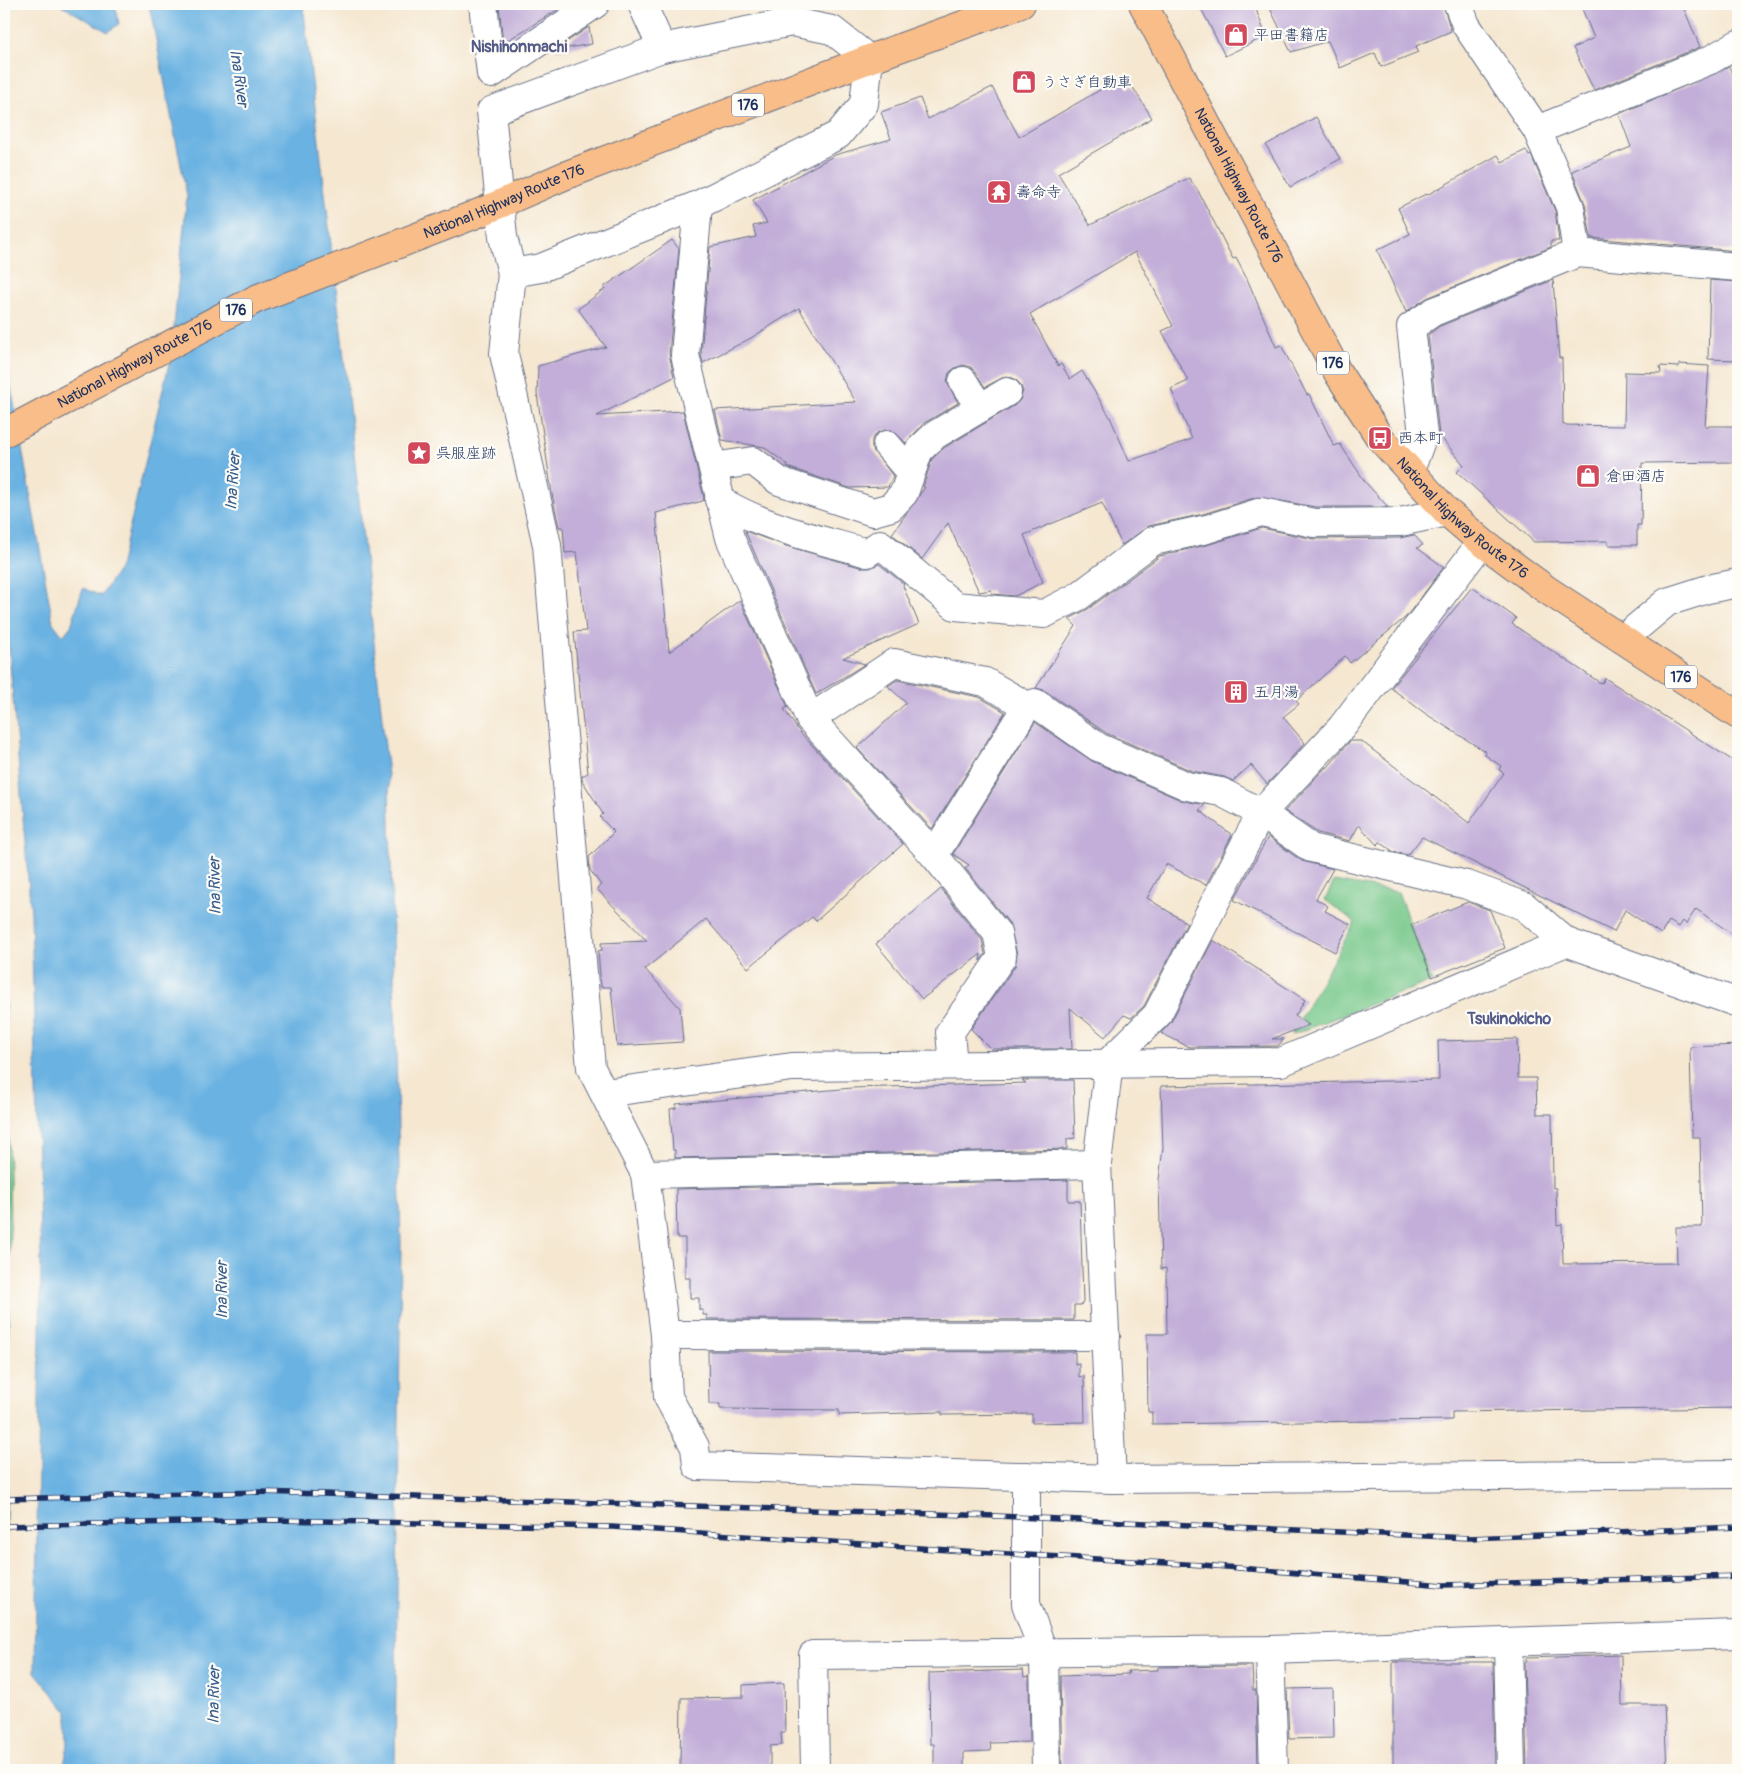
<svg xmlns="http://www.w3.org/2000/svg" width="1742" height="1774" viewBox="0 0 1742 1774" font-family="Pangolin,'Klee One',sans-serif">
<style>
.green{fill:#75c789;stroke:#487b74}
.water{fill:#6bb2e2;stroke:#4370a0}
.building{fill:#c2aed8;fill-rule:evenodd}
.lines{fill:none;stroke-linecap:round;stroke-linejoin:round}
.minor-casing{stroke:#676f86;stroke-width:30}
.tertiary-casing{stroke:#676f86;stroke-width:30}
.trunk-casing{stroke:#676f86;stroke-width:30}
.minor{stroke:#fff;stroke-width:28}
.tertiary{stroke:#fff;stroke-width:28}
.trunk{stroke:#f8bd88;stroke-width:28}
.rail-casing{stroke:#1b2f5e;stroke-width:5.5}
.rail{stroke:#fdfcf7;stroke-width:4;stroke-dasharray:11;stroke-linecap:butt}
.labels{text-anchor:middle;stroke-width:4.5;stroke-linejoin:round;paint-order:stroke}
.shield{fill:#fdfcf7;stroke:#5f6c8c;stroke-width:1}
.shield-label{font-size:14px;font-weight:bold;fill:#1b2f5e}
.poi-label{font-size:15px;fill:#1b2f5e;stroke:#fdfcf7;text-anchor:start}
.street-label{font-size:15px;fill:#1b2f5e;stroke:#fdfcf7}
.neighbourhood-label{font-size:16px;font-weight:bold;fill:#555b89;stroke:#fdfcf7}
.water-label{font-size:16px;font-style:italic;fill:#375d8c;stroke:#fdfcf7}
</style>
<rect width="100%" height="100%" fill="#fdfcf7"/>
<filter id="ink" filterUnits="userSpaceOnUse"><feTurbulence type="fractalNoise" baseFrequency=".02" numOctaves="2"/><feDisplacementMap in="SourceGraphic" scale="10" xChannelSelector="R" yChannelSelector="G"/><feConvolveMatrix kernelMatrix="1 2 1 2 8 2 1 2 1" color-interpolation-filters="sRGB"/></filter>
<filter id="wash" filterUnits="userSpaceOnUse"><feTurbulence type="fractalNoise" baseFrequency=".0096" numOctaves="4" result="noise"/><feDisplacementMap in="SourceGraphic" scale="20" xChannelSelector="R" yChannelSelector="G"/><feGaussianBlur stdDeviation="1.12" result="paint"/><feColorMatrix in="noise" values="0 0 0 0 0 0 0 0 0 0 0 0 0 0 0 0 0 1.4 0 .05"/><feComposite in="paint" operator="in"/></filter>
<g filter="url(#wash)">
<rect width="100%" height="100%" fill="#f5e7d0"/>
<!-- green -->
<g class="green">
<path d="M 1334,881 L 1398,892 L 1432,981 L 1291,1035 L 1355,922 L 1325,900 Z"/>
<path d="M 4,938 L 10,1224 L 4,1697 Z"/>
</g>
<!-- water -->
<g class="water">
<path d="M 59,4 L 115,4 L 119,24 L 108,32 Z"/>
<path d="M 149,4 L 303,4 L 342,339 L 389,785 L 401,1243 L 395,1770 L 63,1770 L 68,1745 L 67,1711 L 35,1672 L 41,1264 L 31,913 L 4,592 L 4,348 L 53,623 L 63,636 L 71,626 L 83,588 L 101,596 L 120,567 L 171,356 L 187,196 Z"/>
</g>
<g id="blocks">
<!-- building -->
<g class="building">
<path d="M 499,4 L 567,4 L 503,43 Z"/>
<path d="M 1199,4 L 1254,4 L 1266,36 L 1225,56 Z"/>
<path d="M 1268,4 L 1443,4 L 1451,31 L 1416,46 L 1418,52 L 1381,67 L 1375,53 L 1340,68 L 1328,41 L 1291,52 Z"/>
<path d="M 1580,4 L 1682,4 L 1700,47 L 1594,90 L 1573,48 L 1594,38 Z"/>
<path d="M 589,27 L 592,44 L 556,50 L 556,49 Z"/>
<path d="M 1729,67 L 1738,84 L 1738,251 L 1591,238 L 1585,204 L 1572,171 L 1631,147 L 1619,114 Z"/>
<path d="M 1122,77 L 1128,88 L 1132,86 L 1152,118 L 1058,173 L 1090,225 L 1189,178 L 1197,189 L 1233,259 L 1236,258 L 1248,281 L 1276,347 L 1281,345 L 1307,395 L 1309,394 L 1334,446 L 1340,444 L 1366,483 L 1388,507 L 1316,507 L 1257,497 L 1203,514 L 1149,526 L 1122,545 L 1102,503 L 1024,535 L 1043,582 L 1015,596 L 992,594 L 991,590 L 979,592 L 948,523 L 922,559 L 892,534 L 925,487 L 923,487 L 932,459 L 944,448 L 1015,405 L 1020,400 L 1023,391 L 1020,384 L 1015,379 L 1006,376 L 985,387 L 971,367 L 963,365 L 955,368 L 949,373 L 947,382 L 958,403 L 924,423 L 906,443 L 892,430 L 885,430 L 877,433 L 872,439 L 872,448 L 893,476 L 888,487 L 850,488 L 787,467 L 788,465 L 764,447 L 722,440 L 715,410 L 856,402 L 799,308 L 751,338 L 703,363 L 701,354 L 710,247 L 756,237 L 753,226 L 767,223 L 753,200 L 835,155 L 891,139 L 881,112 L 920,98 L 928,119 L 992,87 L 1019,137 ZM 1135,252 L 1173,326 L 1162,331 L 1188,381 L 1171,389 L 1192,439 L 1129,461 L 1110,417 L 1082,371 L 1070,379 L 1061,364 L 1058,366 L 1030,314 Z"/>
<path d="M 1316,117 L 1340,159 L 1290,187 L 1266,145 Z"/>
<path d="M 1526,150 L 1529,156 L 1531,155 L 1555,211 L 1559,241 L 1551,241 L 1551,247 L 1427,298 L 1406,312 L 1377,250 L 1410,234 L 1398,208 L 1426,194 L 1427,195 L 1498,155 L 1502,162 Z"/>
<path d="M 672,240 L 679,249 L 669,354 L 674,377 L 597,416 L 683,411 L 704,498 L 703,501 L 656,513 L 669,652 L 740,600 L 788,707 L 784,709 L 798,730 L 903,844 L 816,921 L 812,917 L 748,968 L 706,919 L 645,969 L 680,1008 L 683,1042 L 617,1046 L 611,987 L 601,987 L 598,951 L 602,950 L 601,943 L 647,941 L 597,889 L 601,885 L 590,870 L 589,857 L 614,832 L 600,817 L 603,814 L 582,780 L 582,776 L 588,773 L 574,632 L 586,631 L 577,552 L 565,553 L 563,527 L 559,527 L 552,494 L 537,394 L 538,366 L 606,347 L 578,309 L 605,289 L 604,287 Z"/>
<path d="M 1553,280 L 1559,358 L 1562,358 L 1563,425 L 1624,426 L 1625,372 L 1661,373 L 1660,366 L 1679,367 L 1679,364 L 1709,366 L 1705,426 L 1738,426 L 1738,462 L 1642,463 L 1641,525 L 1637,525 L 1637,545 L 1608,545 L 1608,541 L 1534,542 L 1457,472 L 1464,465 L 1439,435 L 1428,335 L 1440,326 Z"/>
<path d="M 1710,280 L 1738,282 L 1738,360 L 1708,359 Z"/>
<path d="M 1262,528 L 1314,539 L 1400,538 L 1414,535 L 1423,545 L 1417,548 L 1444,567 L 1406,617 L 1350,663 L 1345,656 L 1296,701 L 1299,704 L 1283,717 L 1305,743 L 1267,784 L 1251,765 L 1233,781 L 1224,777 L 1192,771 L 1106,733 L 1044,690 L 1036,688 L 1076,626 L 1069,619 L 1088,609 L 1160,556 L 1210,544 Z"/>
<path d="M 745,531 L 786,546 L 863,568 L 870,568 L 879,564 L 904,584 L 903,586 L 919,624 L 843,658 L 865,664 L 816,694 Z"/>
<path d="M 1472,587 L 1516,618 L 1512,624 L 1599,682 L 1602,683 L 1605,678 L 1738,764 L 1738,938 L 1696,909 L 1686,924 L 1683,921 L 1679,927 L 1669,921 L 1661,934 L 1625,910 L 1614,932 L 1422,837 L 1408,855 L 1394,852 L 1380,842 L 1377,845 L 1359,825 L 1350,841 L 1318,833 L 1285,811 L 1326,767 L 1327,768 L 1350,741 L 1361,741 L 1469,823 L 1504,773 L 1499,770 L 1501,766 L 1485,755 L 1486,752 L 1426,714 L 1391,688 Z"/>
<path d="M 897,680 L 979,697 L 1005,712 L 932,829 L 857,748 L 906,703 L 888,686 Z"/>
<path d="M 1035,722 L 1092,761 L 1181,800 L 1205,805 L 1199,810 L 1232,835 L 1206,885 L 1166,864 L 1147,898 L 1187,923 L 1144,1006 L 1131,1018 L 1124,1015 L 1105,1037 L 1070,1008 L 1072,1049 L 991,1049 L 971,1029 L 1015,966 L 1017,954 L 1009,923 L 965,868 L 969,865 L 953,854 Z"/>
<path d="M 1268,837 L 1302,861 L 1333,869 L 1316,899 L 1328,906 L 1325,911 L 1350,924 L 1335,952 L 1234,900 Z"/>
<path d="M 941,889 L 982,940 L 985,954 L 980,961 L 981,954 L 922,999 L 876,944 Z"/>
<path d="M 1468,902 L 1490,910 L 1505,948 L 1432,977 L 1411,925 Z"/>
<path d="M 1213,940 L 1305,1000 L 1295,1016 L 1309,1025 L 1272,1039 L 1284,1039 L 1278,1046 L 1189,1047 L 1161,1033 L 1171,1022 Z"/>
<path d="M 1517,1039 L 1518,1078 L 1536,1078 L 1537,1114 L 1552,1114 L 1553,1188 L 1556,1188 L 1557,1225 L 1562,1224 L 1563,1264 L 1677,1263 L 1676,1227 L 1702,1227 L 1700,1137 L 1692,1137 L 1690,1047 L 1738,1045 L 1738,1408 L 1452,1412 L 1452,1420 L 1152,1424 L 1152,1412 L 1148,1412 L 1147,1334 L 1167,1334 L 1166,1268 L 1161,1269 L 1159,1180 L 1163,1148 L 1161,1086 L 1439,1080 L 1438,1041 Z"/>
<path d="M 1022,1080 L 1073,1080 L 1075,1138 L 1067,1139 L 1067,1149 L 675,1158 L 675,1150 L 673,1150 L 670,1109 L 676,1108 L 676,1104 L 852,1088 L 1026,1083 Z"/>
<path d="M 1068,1180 L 1068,1201 L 1080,1201 L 1083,1301 L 1081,1305 L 1074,1305 L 1074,1320 L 707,1319 L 707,1315 L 703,1315 L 703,1310 L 699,1310 L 699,1298 L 690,1298 L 690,1278 L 685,1278 L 685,1238 L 677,1238 L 676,1189 Z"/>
<path d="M 708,1351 L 1075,1352 L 1075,1364 L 1079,1363 L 1079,1377 L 1084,1376 L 1085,1422 L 1032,1423 L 1032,1414 L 942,1415 L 942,1412 L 839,1415 L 839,1410 L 720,1409 L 720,1404 L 709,1404 Z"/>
<path d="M 1621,1655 L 1622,1705 L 1664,1705 L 1667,1770 L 1527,1770 L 1524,1662 L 1526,1662 L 1526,1658 Z"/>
<path d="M 1393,1662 L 1493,1662 L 1495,1770 L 1393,1770 Z"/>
<path d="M 1252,1666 L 1253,1690 L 1256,1690 L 1258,1770 L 1062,1770 L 1060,1676 L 1129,1674 L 1128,1671 L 1158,1670 L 1158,1667 Z"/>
<path d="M 1023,1670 L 1024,1677 L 1029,1676 L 1030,1742 L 990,1743 L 991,1751 L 964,1752 L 964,1770 L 934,1770 L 934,1744 L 930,1744 L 929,1673 Z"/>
<path d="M 784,1683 L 785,1733 L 781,1733 L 782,1745 L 770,1746 L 770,1767 L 749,1767 L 750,1770 L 684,1770 L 684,1766 L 680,1765 L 681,1698 L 743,1697 L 743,1685 Z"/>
<path d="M 1333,1688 L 1334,1738 L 1289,1739 L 1287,1689 Z"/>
</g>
</g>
</g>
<g filter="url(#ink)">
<use href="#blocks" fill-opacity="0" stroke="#676f86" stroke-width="1"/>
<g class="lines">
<defs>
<g id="minor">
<path d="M 483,4 L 491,74 L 595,4"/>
<path d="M 642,4 L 662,48"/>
<path d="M 1458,4 L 1466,25 L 1537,130 L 1570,207 L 1577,253"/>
<path d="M 792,22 L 832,30 L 869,59 L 864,104 L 838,135 L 698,205 L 541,268 L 512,273 L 503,237 L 491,111 L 662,48 Z"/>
<path d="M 1537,130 L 1710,60 L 1738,44"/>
<path d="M 698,205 L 685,355 L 730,538 L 810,719 L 934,855 L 997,933 L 1002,957 L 950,1032 L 953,1065"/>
<path d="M 512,273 L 504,354 L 547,545 L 591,1068 L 645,1174 L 665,1335 L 668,1397 L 695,1447 L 697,1466 L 1112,1479 L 1738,1474"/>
<path d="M 963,381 L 980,408"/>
<path d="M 887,445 L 910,472"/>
<path d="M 713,467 L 753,461 L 779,481 L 873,512 L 891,507 L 904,493 L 919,450 L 935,435 L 1007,392"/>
<path d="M 1410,471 L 1423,435 L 1411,327 L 1433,312 L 1577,253 L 1738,267"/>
<path d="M 719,500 C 765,528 815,538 867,553 L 880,544 L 955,606 L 1044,614 L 1079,596 L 1153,541 L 1207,529 L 1261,512 L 1314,523 L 1400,522 L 1447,512"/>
<path d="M 810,719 L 894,663 L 985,682 L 1027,706 L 1035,703 L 1098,747 L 1187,786 L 1221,792 L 1261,813 L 1311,848 L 1467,885 L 1524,906 L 1566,942"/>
<path d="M 934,855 L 1027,706"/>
<path d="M 605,1093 L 792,1067 L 1281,1062 L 1566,942 L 1738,1003"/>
<path d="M 645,1174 L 1097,1164"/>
<path d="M 665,1335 L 1106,1336"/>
<path d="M 1026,1476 L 1026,1604 L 1044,1654 L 1046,1770"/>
<path d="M 1112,1479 L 1097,1164 L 1109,1062 L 1157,1015 L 1261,813 L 1342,727 L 1482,542"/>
<path d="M 1508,1643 L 1511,1770"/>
<path d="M 1270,1650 L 1274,1770"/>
<path d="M 815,1770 L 813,1655 L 1270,1650 L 1738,1634"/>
</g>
<path id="tertiary" d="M 1623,639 L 1667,602 L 1708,589 L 1738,583"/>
<g id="trunk">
<path id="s1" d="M 1143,4 L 1338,373 L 1380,438 L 1447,512 L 1482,542 L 1547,590 L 1738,715"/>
<path id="s2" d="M 4,433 L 256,299 L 479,213 L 564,176 L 869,59 L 1021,4"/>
</g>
</defs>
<!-- minor casing -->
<use href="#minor" class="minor-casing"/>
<!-- tertiary casing -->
<use href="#tertiary" class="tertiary-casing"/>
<!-- trunk casing -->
<use href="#trunk" class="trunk-casing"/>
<!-- minor -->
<use href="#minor" class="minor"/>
<!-- tertiary -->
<use href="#tertiary" class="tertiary"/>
<!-- trunk -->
<use href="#trunk" class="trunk"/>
<defs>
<g id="rail">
<path d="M 4,1499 L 261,1492 L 996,1516 L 1469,1538 L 1738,1527"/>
<path d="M 4,1526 L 273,1520 L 612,1527 L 993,1553 L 1202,1565 L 1444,1585 L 1738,1576"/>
</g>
</defs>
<!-- rail casing -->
<use href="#rail" class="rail-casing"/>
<!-- rail -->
<use href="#rail" class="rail"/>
</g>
</g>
<!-- icons -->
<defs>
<symbol id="shop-square" viewBox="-11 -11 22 22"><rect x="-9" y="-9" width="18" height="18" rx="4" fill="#d1495b" stroke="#fdfcf7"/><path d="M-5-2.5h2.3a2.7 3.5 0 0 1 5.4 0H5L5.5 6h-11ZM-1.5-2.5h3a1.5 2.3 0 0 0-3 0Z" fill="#fff"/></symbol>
<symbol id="temple-square" viewBox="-11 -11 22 22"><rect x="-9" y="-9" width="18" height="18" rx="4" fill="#d1495b" stroke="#fdfcf7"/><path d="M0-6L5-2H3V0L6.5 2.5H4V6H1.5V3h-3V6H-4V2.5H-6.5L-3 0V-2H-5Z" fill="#fff"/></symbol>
<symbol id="bus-square" viewBox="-11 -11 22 22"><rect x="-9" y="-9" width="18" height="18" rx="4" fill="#d1495b" stroke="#fdfcf7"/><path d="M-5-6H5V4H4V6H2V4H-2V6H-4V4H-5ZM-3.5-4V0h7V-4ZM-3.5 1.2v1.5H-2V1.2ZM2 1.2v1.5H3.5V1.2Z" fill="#fff"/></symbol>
<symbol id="sight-square" viewBox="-11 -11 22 22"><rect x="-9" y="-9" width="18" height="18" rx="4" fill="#d1495b" stroke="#fdfcf7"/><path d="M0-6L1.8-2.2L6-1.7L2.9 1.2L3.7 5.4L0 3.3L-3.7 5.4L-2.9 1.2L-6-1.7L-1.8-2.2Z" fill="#fff"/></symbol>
<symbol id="building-square" viewBox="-11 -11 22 22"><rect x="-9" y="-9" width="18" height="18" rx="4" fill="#d1495b" stroke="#fdfcf7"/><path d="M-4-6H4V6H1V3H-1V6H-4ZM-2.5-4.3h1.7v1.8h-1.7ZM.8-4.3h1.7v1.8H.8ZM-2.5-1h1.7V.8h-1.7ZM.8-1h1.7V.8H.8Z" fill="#fff"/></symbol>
</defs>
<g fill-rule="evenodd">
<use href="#shop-square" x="1222" y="21" width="28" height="28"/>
<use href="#shop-square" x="1010" y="68" width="28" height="28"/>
<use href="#temple-square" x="985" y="178" width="28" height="28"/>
<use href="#bus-square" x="1366" y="424" width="28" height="28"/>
<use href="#sight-square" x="405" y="439" width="28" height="28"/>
<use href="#shop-square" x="1574" y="462" width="28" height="28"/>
<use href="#building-square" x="1222" y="678" width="28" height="28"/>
</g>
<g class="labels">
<!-- shield labels -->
<g class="shield">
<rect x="732" y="93.5" width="32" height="23" rx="4"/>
<rect x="220" y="298.5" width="32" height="23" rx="4"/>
<rect x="1317" y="351.5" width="32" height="23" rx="4"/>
<rect x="1665" y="665.5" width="32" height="23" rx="4"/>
</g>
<g class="shield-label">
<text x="748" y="110">176</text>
<text x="236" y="315">176</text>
<text x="1333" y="368">176</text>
<text x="1681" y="682">176</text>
</g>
<!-- poi labels -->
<g class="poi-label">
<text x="1254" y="40">平田書籍店</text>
<text x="1042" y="87">うさぎ自動車</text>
<text x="1016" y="197">壽命寺</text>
<text x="1398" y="443">西本町</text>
<text x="436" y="458">呉服座跡</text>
<text x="1606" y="481">倉田酒店</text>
<text x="1254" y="697">五月湯</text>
</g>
<!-- street labels -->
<g class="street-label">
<text dy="5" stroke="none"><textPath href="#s1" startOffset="205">National Highway Route 176</textPath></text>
<text dy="5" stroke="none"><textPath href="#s2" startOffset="552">National Highway Route 176</textPath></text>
<text dy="5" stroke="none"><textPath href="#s2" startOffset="148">National Highway Route 176</textPath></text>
<text dy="5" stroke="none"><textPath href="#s1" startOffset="610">National Highway Route 176</textPath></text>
</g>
<!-- neighbourhood labels -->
<g class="neighbourhood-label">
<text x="519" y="52">Nishihonmachi</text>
<text x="1509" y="1024">Tsukinokicho</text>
</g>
<!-- water labels -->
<g class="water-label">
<text transform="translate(240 78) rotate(82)" y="6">Ina River</text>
<text transform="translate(232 481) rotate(-86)" y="6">Ina River</text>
<text transform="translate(214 886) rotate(-91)" y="6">Ina River</text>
<text transform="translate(221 1290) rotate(-90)" y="6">Ina River</text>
<text transform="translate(213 1695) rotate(-89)" y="6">Ina River</text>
</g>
</g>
<!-- margin -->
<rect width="1742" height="1774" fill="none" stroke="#fdfcf7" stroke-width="20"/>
</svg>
